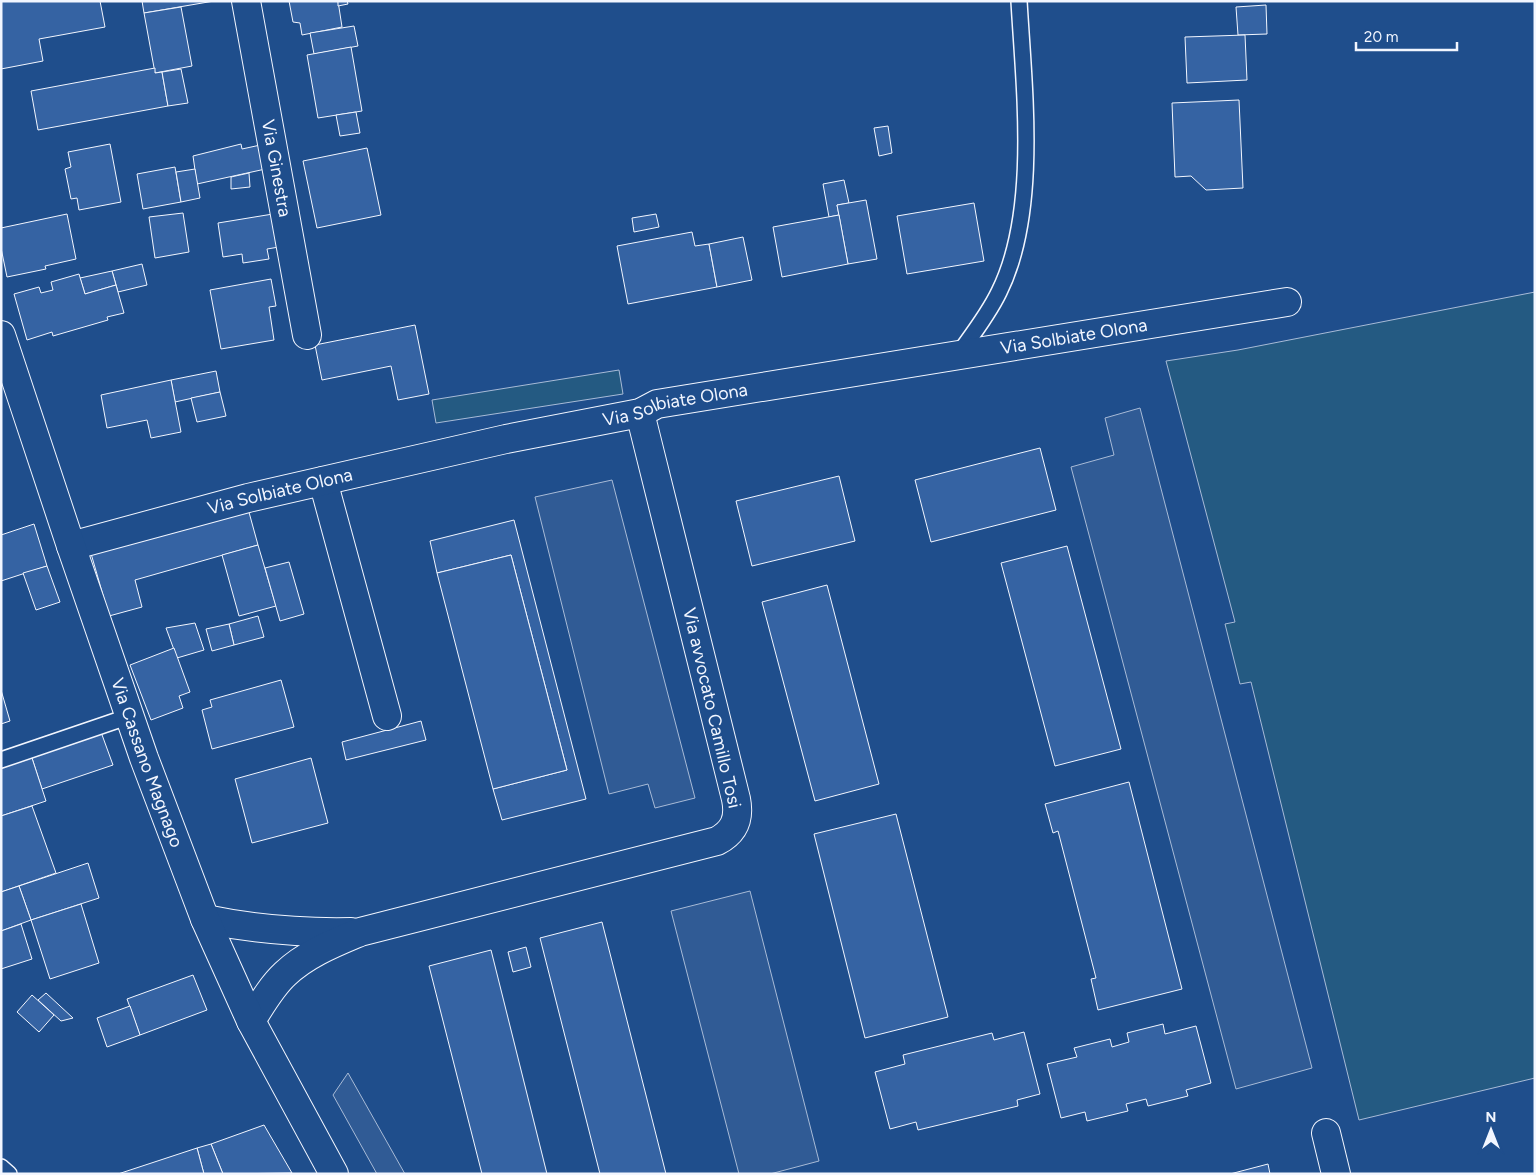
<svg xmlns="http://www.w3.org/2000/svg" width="1536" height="1175" viewBox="0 0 1536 1175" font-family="Figtree,sans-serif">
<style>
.green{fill:#245a82;stroke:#a8bbd7}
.parking{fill:#305b95;stroke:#a8bbd7}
.building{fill:#3563a3;stroke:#f2f6ff}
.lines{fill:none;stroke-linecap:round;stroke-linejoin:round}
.lane-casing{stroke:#f2f6ff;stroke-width:18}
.street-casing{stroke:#f2f6ff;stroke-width:30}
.secondary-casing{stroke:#f2f6ff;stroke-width:30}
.lane{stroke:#1f4e8c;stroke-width:15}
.street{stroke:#1f4e8c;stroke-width:28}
.secondary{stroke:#1f4e8c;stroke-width:28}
.labels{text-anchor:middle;stroke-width:4;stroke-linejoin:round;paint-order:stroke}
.street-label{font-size:18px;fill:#f2f6ff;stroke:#1f4e8c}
</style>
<rect width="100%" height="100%" fill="#1f4e8c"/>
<!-- green -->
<g class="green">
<path d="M 1535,292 L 1535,1078 L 1359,1120 L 1251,682 L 1240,684 L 1225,624 L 1235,622 L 1166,361 L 1238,350 Z"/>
<path d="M 619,370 L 623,394 L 436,423 L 432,400 Z"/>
</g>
<!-- parking -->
<g class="parking">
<path d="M 1140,408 L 1312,1068 L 1236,1089 L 1071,467 L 1114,455 L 1105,418 Z"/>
<path d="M 612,480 L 695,798 L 655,808 L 648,784 L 609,794 L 535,497 Z"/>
<path d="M 750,891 L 819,1161 L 770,1174 L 739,1174 L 671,911 Z"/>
<path d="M 348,1073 L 405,1174 L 377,1174 L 333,1095 Z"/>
</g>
<!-- building -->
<g class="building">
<path d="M 1,1 L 100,1 L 105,27 L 39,39 L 43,61 L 1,69 Z"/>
<path d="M 142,1 L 214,1 L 144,13 Z"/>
<path d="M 289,1 L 338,1 L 342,27 L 302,35 L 300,23 L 293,22 Z"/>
<path d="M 338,1 L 347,1 L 348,4 L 338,6 Z"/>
<path d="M 1266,5 L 1267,34 L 1238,35 L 1236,7 Z"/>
<path d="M 181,7 L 192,66 L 155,73 L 144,13 Z"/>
<path d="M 354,26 L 358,46 L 314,54 L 310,33 Z"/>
<path d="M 1245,35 L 1247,80 L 1187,83 L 1185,37 Z"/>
<path d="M 351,47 L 362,111 L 318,118 L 307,55 Z"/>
<path d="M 155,68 L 155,73 L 162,72 L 168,106 L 38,130 L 31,91 Z"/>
<path d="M 181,69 L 188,103 L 168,106 L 162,72 Z"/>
<path d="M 1239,100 L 1243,188 L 1206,190 L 1191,176 L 1175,177 L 1172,103 Z"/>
<path d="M 356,112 L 360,133 L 340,136 L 336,115 Z"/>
<path d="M 888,126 L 892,153 L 879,156 L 874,128 Z"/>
<path d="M 110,144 L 121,202 L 79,210 L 77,198 L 71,199 L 65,169 L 71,167 L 68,152 Z"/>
<path d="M 241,144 L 242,149 L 265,144 L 270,168 L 197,184 L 193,156 Z"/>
<path d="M 367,148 L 381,215 L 317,228 L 303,161 Z"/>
<path d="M 175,167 L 181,202 L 143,209 L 137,174 Z"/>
<path d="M 195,169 L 200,198 L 181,202 L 176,172 Z"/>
<path d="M 249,173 L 250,187 L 231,189 L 231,177 Z"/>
<path d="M 844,180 L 849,203 L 837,205 L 839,215 L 829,217 L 823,184 Z"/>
<path d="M 866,200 L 877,259 L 848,264 L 837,205 Z"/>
<path d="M 974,203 L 984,261 L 907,274 L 897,216 Z"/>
<path d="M 183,213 L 189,252 L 155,258 L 149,217 Z"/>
<path d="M 279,213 L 285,246 L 267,249 L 269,259 L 243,263 L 242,254 L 223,257 L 218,223 Z"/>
<path d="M 67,214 L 76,259 L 45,266 L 46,269 L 7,277 L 1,248 L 1,228 Z"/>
<path d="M 656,214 L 659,227 L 634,232 L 632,218 Z"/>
<path d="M 839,215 L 848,264 L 782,277 L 773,227 Z"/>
<path d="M 692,232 L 695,246 L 709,244 L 717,287 L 628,304 L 617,246 Z"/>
<path d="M 743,237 L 752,280 L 717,287 L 709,244 Z"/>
<path d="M 142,264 L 147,285 L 118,292 L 112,271 Z"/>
<path d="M 112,271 L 116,285 L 85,294 L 80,278 Z"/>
<path d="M 79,274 L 85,294 L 116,285 L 124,313 L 107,317 L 108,320 L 53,336 L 52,332 L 27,340 L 14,294 L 39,287 L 41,293 L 53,290 L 51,282 Z"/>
<path d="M 271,279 L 276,306 L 269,307 L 274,340 L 221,349 L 210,290 Z"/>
<path d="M 415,325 L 429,394 L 398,400 L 391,366 L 322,380 L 315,345 Z"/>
<path d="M 216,371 L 220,392 L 175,402 L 171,380 Z"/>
<path d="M 171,380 L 181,432 L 151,438 L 147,420 L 107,428 L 101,395 Z"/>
<path d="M 220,392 L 226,416 L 197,422 L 191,398 Z"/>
<path d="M 1040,448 L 1056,510 L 931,542 L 915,480 Z"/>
<path d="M 839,476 L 855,541 L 752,566 L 736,501 Z"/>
<path d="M 247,505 L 258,545 L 135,580 L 142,607 L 109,616 L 90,550 Z"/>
<path d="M 514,520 L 586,799 L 502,820 L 493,789 L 567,770 L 511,555 L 437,573 L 430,541 Z"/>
<path d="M 34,524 L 47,566 L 1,581 L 1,535 Z"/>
<path d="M 258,545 L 276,606 L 239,616 L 222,555 Z"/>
<path d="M 1067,546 L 1121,749 L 1055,766 L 1001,563 Z"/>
<path d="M 511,555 L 567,770 L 493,789 L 437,573 Z"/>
<path d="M 289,562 L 304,614 L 280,621 L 265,568 Z"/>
<path d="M 47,566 L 60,602 L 36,610 L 23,573 Z"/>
<path d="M 827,585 L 879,784 L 815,801 L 762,602 Z"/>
<path d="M 258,616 L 264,637 L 234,645 L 229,624 Z"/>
<path d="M 195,623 L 204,650 L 177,658 L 166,628 Z"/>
<path d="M 229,624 L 234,645 L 212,651 L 206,629 Z"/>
<path d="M 174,648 L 190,692 L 179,696 L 183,708 L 151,720 L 130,665 Z"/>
<path d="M 281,680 L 294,727 L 212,749 L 202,710 L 212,707 L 210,700 Z"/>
<path d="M 1,690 L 10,721 L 1,724 Z"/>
<path d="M 421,721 L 426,740 L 346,760 L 342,742 Z"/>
<path d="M 101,732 L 113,765 L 42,789 L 31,755 Z"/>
<path d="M 31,755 L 46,801 L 1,816 L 1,766 Z"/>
<path d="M 311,758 L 328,823 L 252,843 L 235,779 Z"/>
<path d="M 1129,782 L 1182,989 L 1098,1010 L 1091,979 L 1096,978 L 1058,831 L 1053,833 L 1045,804 Z"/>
<path d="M 32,806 L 56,873 L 1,892 L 1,816 Z"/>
<path d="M 896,814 L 948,1017 L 865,1038 L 814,834 Z"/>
<path d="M 88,863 L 99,898 L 31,920 L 19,886 Z"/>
<path d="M 19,886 L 31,920 L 1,931 L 1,892 Z"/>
<path d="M 81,904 L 99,963 L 50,979 L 31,920 Z"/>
<path d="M 602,922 L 666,1174 L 600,1174 L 540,938 Z"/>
<path d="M 21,924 L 32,959 L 1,969 L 1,931 Z"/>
<path d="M 526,947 L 531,967 L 513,972 L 508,952 Z"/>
<path d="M 491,950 L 547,1174 L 482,1174 L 429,966 Z"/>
<path d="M 193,975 L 207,1010 L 140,1035 L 127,999 Z"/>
<path d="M 46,993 L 73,1018 L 61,1021 L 38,1000 Z"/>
<path d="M 32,995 L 54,1015 L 39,1032 L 17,1012 Z"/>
<path d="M 130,1006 L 140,1035 L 107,1047 L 97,1018 Z"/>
<path d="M 1163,1024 L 1165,1034 L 1196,1026 L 1211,1083 L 1186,1090 L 1188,1096 L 1148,1106 L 1146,1099 L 1126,1104 L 1128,1111 L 1087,1121 L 1085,1112 L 1061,1118 L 1047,1064 L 1077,1057 L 1074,1048 L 1110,1039 L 1112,1047 L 1129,1042 L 1127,1033 Z"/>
<path d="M 1024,1032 L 1040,1094 L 1017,1100 L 1018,1106 L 918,1130 L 916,1122 L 890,1129 L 875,1072 L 905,1064 L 903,1055 L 992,1033 L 994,1040 Z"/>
<path d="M 264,1125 L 292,1173 L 223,1174 L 211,1144 Z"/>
<path d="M 211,1144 L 223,1174 L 204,1174 L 197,1148 Z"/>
<path d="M 197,1148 L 204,1174 L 118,1174 Z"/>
<path d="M 1268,1164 L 1270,1174 L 1230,1174 Z"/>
</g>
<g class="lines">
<defs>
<g id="lane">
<path d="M 957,356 C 972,335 988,315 999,292 C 1039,212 1024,89 1019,1"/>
<path d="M 1,760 L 130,716"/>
<path d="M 1,1167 L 9,1174"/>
</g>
<g id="street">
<path id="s1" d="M 246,1 L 307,335"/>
<path d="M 323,481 L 387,716"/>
<path id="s2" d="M 71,546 L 248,498 L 506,439 L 640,413 L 657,404 L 1287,302"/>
<path d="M 205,919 C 253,929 302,933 351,932"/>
<path d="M 251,1021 C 261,1005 271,987 285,974 C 306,954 334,943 360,932 L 717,841 C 734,832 740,819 736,799 L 640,413"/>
<path d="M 1326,1133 L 1336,1174"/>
</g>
<g id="secondary">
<path id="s3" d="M 1,335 L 71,546 L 144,758 L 205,919 L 251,1021 L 334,1174"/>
</g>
</defs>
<!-- lane casing -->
<use href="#lane" class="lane-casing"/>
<!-- street casing -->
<use href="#street" class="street-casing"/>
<!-- secondary casing -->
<use href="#secondary" class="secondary-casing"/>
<!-- lane -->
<use href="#lane" class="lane"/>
<!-- street -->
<use href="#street" class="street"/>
<!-- secondary -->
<use href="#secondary" class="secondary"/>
</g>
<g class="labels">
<!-- street labels -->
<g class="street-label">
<text dy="6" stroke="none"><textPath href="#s1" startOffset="170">Via Ginestra</textPath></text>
<text dy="6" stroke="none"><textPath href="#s2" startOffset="1026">Via Solbiate Olona</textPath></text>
<text dy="6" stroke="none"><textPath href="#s2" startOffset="621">Via Solbiate Olona</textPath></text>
<text dy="6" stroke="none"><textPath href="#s2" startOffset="216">Via Solbiate Olona</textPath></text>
<text transform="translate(712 708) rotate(77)" y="6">Via avvocato Camillo Tosi</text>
<text dy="6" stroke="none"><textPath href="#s3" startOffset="452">Via Cassano Magnago</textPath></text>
</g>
</g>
<!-- border -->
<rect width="1536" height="1175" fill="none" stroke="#f2f6ff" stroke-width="5"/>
<!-- north arrow -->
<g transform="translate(1491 1130)" stroke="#1f4e8c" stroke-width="4" paint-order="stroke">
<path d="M0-4L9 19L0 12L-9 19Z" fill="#f2f6ff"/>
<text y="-8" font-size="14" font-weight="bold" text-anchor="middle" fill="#f2f6ff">N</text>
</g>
<!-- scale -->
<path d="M1356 42v8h101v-8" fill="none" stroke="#f2f6ff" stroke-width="2.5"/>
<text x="1364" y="42" font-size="15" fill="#f2f6ff" stroke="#1f4e8c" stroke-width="4" paint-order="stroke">20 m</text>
</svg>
